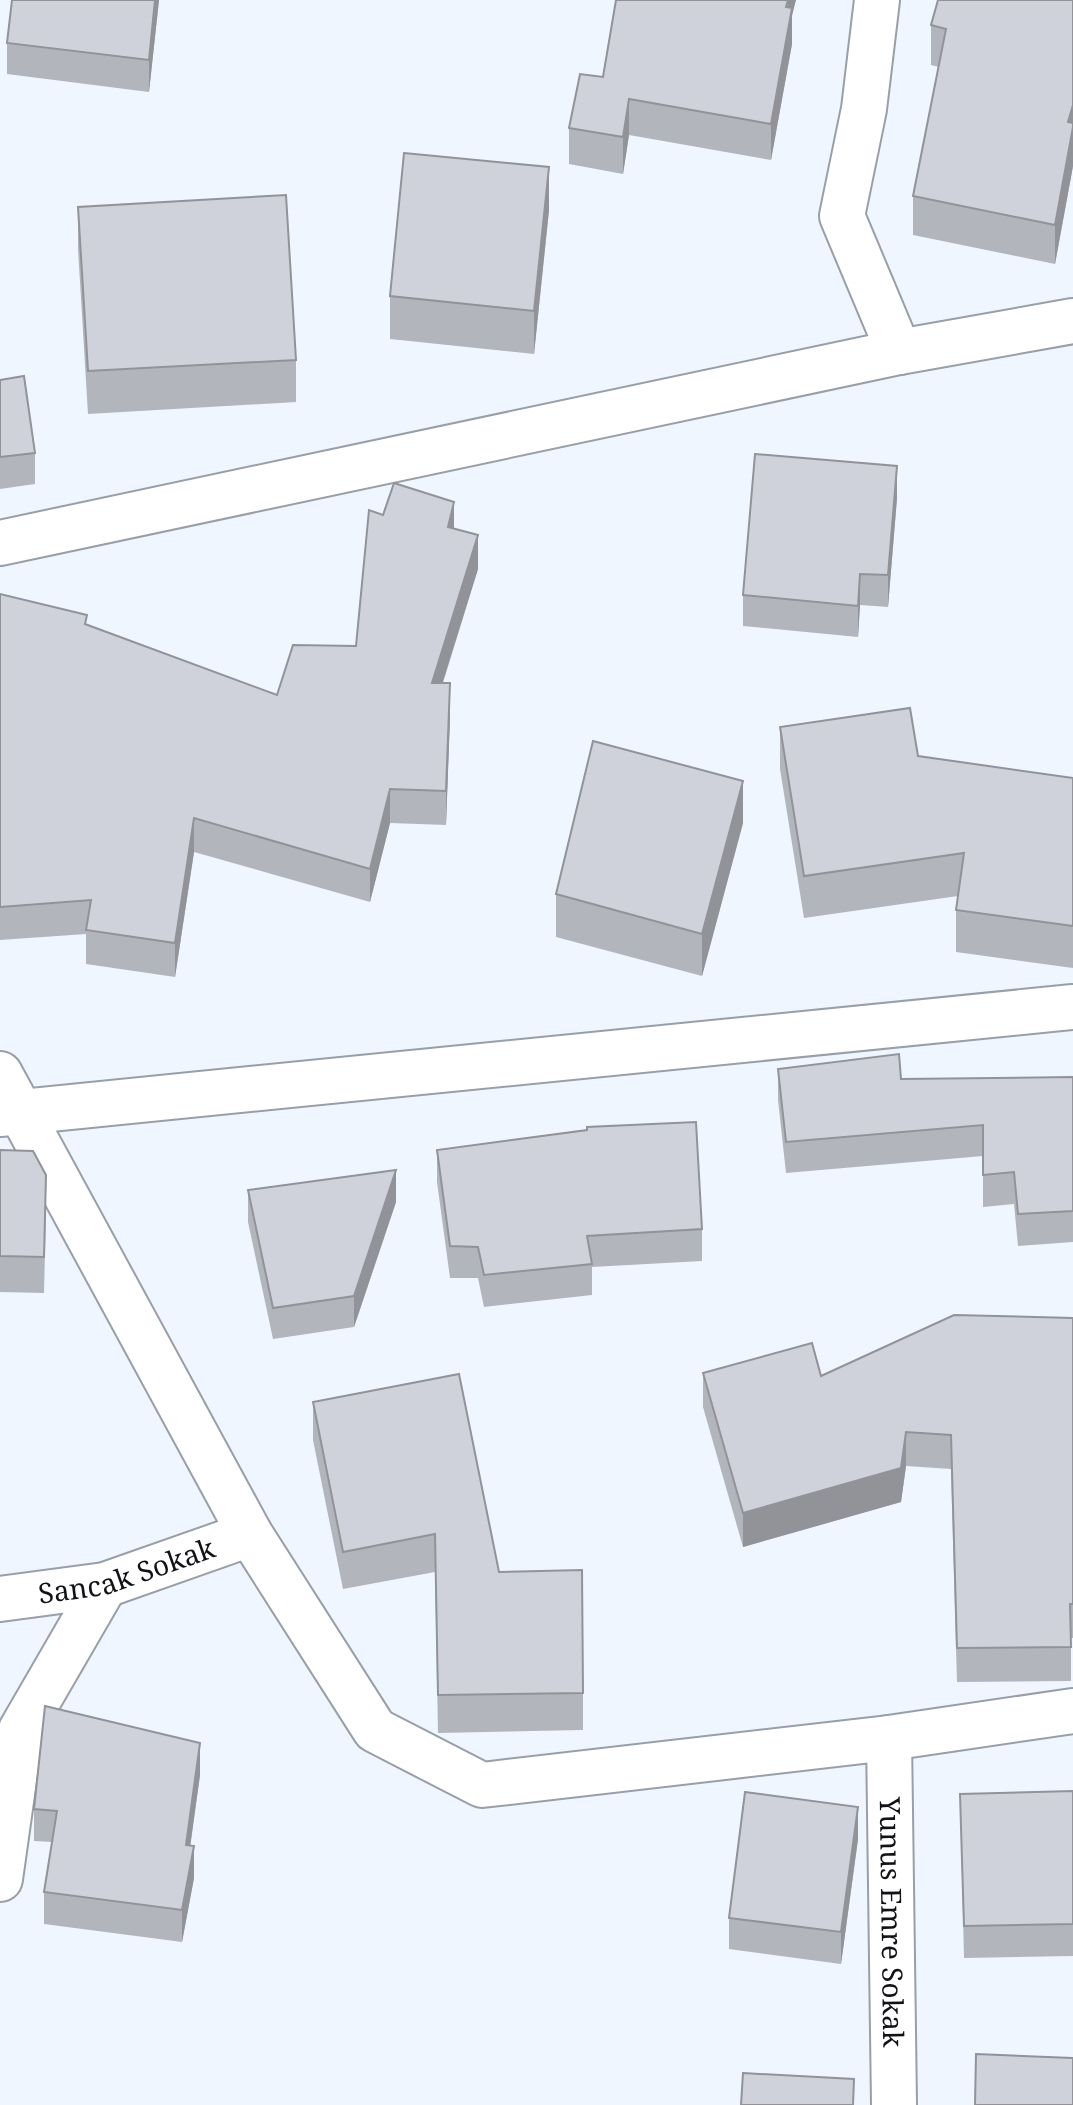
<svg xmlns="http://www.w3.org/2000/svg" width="1073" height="2105" viewBox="0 0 1073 2105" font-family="'Noto Serif',serif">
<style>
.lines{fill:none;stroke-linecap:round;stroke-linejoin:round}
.street-casing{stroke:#999fa7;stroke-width:48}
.street{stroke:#fff;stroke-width:44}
.wall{fill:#b3b5bc}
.shaded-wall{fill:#929399}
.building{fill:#d0d2db;stroke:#929399;stroke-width:2}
.labels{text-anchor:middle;stroke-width:7;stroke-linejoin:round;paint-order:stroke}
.street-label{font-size:28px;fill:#101215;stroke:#fff}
</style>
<rect width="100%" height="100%" fill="#f0f6ff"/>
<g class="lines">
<defs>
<g id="street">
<path d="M 877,0 L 864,109 L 842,216 L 899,352"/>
<path d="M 0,543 L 899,352 L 1073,321"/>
<path d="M 0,1074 L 250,1534 L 375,1730 L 482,1785 L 889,1738 L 1073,1711"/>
<path d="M 0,1114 L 1073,1007"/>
<path id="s1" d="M 0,1599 L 105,1585 L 250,1534"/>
<path id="s2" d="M 889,1738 L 894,2105"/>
<path d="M 0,1879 L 21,1730 L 105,1585"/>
</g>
</defs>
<!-- street casing -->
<use href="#street" class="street-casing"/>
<!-- street -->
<use href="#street" class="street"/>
</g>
<!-- wall -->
<g class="wall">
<path d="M 159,0 L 149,92 L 7,74 L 7,43 Z"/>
<path d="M 1073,0 L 1073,166 L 1055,264 L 913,235 L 913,196 L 939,67 L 931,65 L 931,25 Z"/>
<path d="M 792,16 L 792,44 L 771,160 L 629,135 L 623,174 L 569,164 L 569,128 L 603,77 Z"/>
<path d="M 78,207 L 296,360 L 296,402 L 88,414 L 78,249 Z"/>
<path d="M 549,210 L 534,354 L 390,339 L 390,296 Z"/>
<path d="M 0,380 L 35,453 L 35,484 L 0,489 Z"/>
<path d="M 897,498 L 888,607 L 860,605 L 858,637 L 743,626 L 743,595 Z"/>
<path d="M 383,515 L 454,529 L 478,569 L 443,683 L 450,717 L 446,825 L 390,823 L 370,902 L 194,852 L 175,977 L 86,964 L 86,934 L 0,940 L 0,594 L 277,695 L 356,646 Z"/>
<path d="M 780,727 L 918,756 L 1073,778 L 1073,968 L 956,952 L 956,910 L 958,896 L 804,918 L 780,769 Z"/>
<path d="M 743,823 L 702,976 L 556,937 L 556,894 Z"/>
<path d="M 778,1069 L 901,1079 L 1073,1077 L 1073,1242 L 1018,1246 L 1014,1204 L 983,1207 L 983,1156 L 786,1173 L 778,1100 Z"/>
<path d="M 0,1150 L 46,1211 L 44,1293 L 0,1292 Z"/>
<path d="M 437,1150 L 702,1229 L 702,1261 L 592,1267 L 592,1295 L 484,1307 L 478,1278 L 450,1278 L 437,1182 Z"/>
<path d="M 248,1190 L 396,1202 L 354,1327 L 273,1339 L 248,1222 Z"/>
<path d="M 1073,1318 L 1073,1638 L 1071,1638 L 1071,1681 L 957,1682 L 951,1469 L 906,1466 L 901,1502 L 743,1547 L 703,1407 L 703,1373 L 821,1376 Z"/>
<path d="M 313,1402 L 499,1572 L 583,1693 L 583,1730 L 438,1733 L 435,1572 L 343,1589 L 313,1440 Z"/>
<path d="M 200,1775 L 190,1846 L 194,1878 L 182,1942 L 44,1924 L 44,1892 L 52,1842 L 34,1841 L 34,1809 Z"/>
<path d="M 1073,1791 L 1073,1956 L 964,1958 L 960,1794 Z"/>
<path d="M 858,1839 L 841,1964 L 729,1949 L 729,1918 Z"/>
</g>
<!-- shaded-wall -->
<g class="shaded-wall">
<path d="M 155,0 L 159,0 L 149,92 L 149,60 Z"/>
<path d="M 788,0 L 796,0 L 792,16 L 792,44 L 771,160 L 771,124 Z"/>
<path d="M 629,99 L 629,135 L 623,174 L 623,137 Z"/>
<path d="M 1073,105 L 1073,166 L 1055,264 L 1055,225 L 1068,122 Z"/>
<path d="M 549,167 L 549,210 L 534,354 L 534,311 Z"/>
<path d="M 897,466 L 897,498 L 888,607 L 888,575 Z"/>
<path d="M 454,502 L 454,536 L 448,527 Z"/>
<path d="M 478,535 L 478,569 L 432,716 L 432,683 Z"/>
<path d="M 860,574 L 860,605 L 858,637 L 858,606 Z"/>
<path d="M 450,683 L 450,717 L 446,825 L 446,791 Z"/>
<path d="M 743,781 L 743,823 L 702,976 L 702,934 Z"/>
<path d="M 390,789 L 390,823 L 370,902 L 370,869 Z"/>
<path d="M 194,818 L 194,852 L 175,977 L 175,943 Z"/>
<path d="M 396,1170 L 396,1202 L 354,1327 L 354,1296 Z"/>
<path d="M 906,1432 L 906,1466 L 901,1502 L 743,1547 L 743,1513 Z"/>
<path d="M 200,1743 L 200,1775 L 186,1877 L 186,1845 Z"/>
<path d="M 858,1807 L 858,1839 L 841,1964 L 841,1932 Z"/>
<path d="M 194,1846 L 194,1878 L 182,1942 L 182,1910 Z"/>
</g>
<!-- building -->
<g class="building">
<path d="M 12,0 L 155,0 L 149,60 L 7,43 Z"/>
<path d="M 616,0 L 788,0 L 786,7 L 792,8 L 771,124 L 629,99 L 623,137 L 569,128 L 580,74 L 603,77 Z"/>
<path d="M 938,0 L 1073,0 L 1073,105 L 1068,122 L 1073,123 L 1073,127 L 1055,225 L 913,196 L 946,29 L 931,25 Z"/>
<path d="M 404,153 L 549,167 L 534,311 L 390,296 Z"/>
<path d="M 286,195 L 296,360 L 88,371 L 78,207 Z"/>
<path d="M 24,376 L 35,453 L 0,457 L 0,380 Z"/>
<path d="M 755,454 L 897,466 L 888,575 L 860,574 L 858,606 L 743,595 Z"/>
<path d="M 394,483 L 454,502 L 448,527 L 478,535 L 432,683 L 450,683 L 446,791 L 390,789 L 370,869 L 194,818 L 175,943 L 86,930 L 91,900 L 0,907 L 0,594 L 87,615 L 85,624 L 277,695 L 293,645 L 356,646 L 369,510 L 383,515 Z"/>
<path d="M 910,708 L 918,756 L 1073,778 L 1073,926 L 956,910 L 964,853 L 804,876 L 780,727 Z"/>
<path d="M 593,741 L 743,781 L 702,934 L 556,894 Z"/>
<path d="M 899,1054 L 901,1079 L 1073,1077 L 1073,1211 L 1018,1214 L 1014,1172 L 983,1175 L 983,1125 L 786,1142 L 778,1069 Z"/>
<path d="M 696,1122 L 702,1229 L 587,1236 L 592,1264 L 484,1275 L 478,1247 L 450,1246 L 437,1150 L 587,1130 L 587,1127 Z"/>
<path d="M 0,1150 L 33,1151 L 46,1175 L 44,1257 L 0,1256 Z"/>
<path d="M 396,1170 L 354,1296 L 273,1308 L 248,1190 Z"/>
<path d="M 954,1315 L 1073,1318 L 1073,1604 L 1070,1604 L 1071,1647 L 957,1648 L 951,1435 L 906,1432 L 901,1468 L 743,1513 L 703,1373 L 812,1343 L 821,1376 Z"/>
<path d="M 459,1374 L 499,1572 L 582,1570 L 583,1693 L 438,1695 L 435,1534 L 343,1552 L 313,1402 Z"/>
<path d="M 45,1706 L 200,1743 L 186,1845 L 194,1846 L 182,1910 L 44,1892 L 57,1811 L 34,1809 Z"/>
<path d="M 1073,1791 L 1073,1924 L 964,1926 L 960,1794 Z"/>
<path d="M 745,1792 L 858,1807 L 841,1932 L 729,1918 Z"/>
<path d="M 976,2054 L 1073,2058 L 1073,2105 L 975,2105 Z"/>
<path d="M 743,2073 L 854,2079 L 853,2105 L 741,2105 Z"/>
</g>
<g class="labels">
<!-- street labels -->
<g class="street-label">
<text dy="10" stroke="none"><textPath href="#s1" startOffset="130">Sancak Sokak</textPath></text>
<text dy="10" stroke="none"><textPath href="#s2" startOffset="184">Yunus Emre Sokak</textPath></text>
</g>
</g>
</svg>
